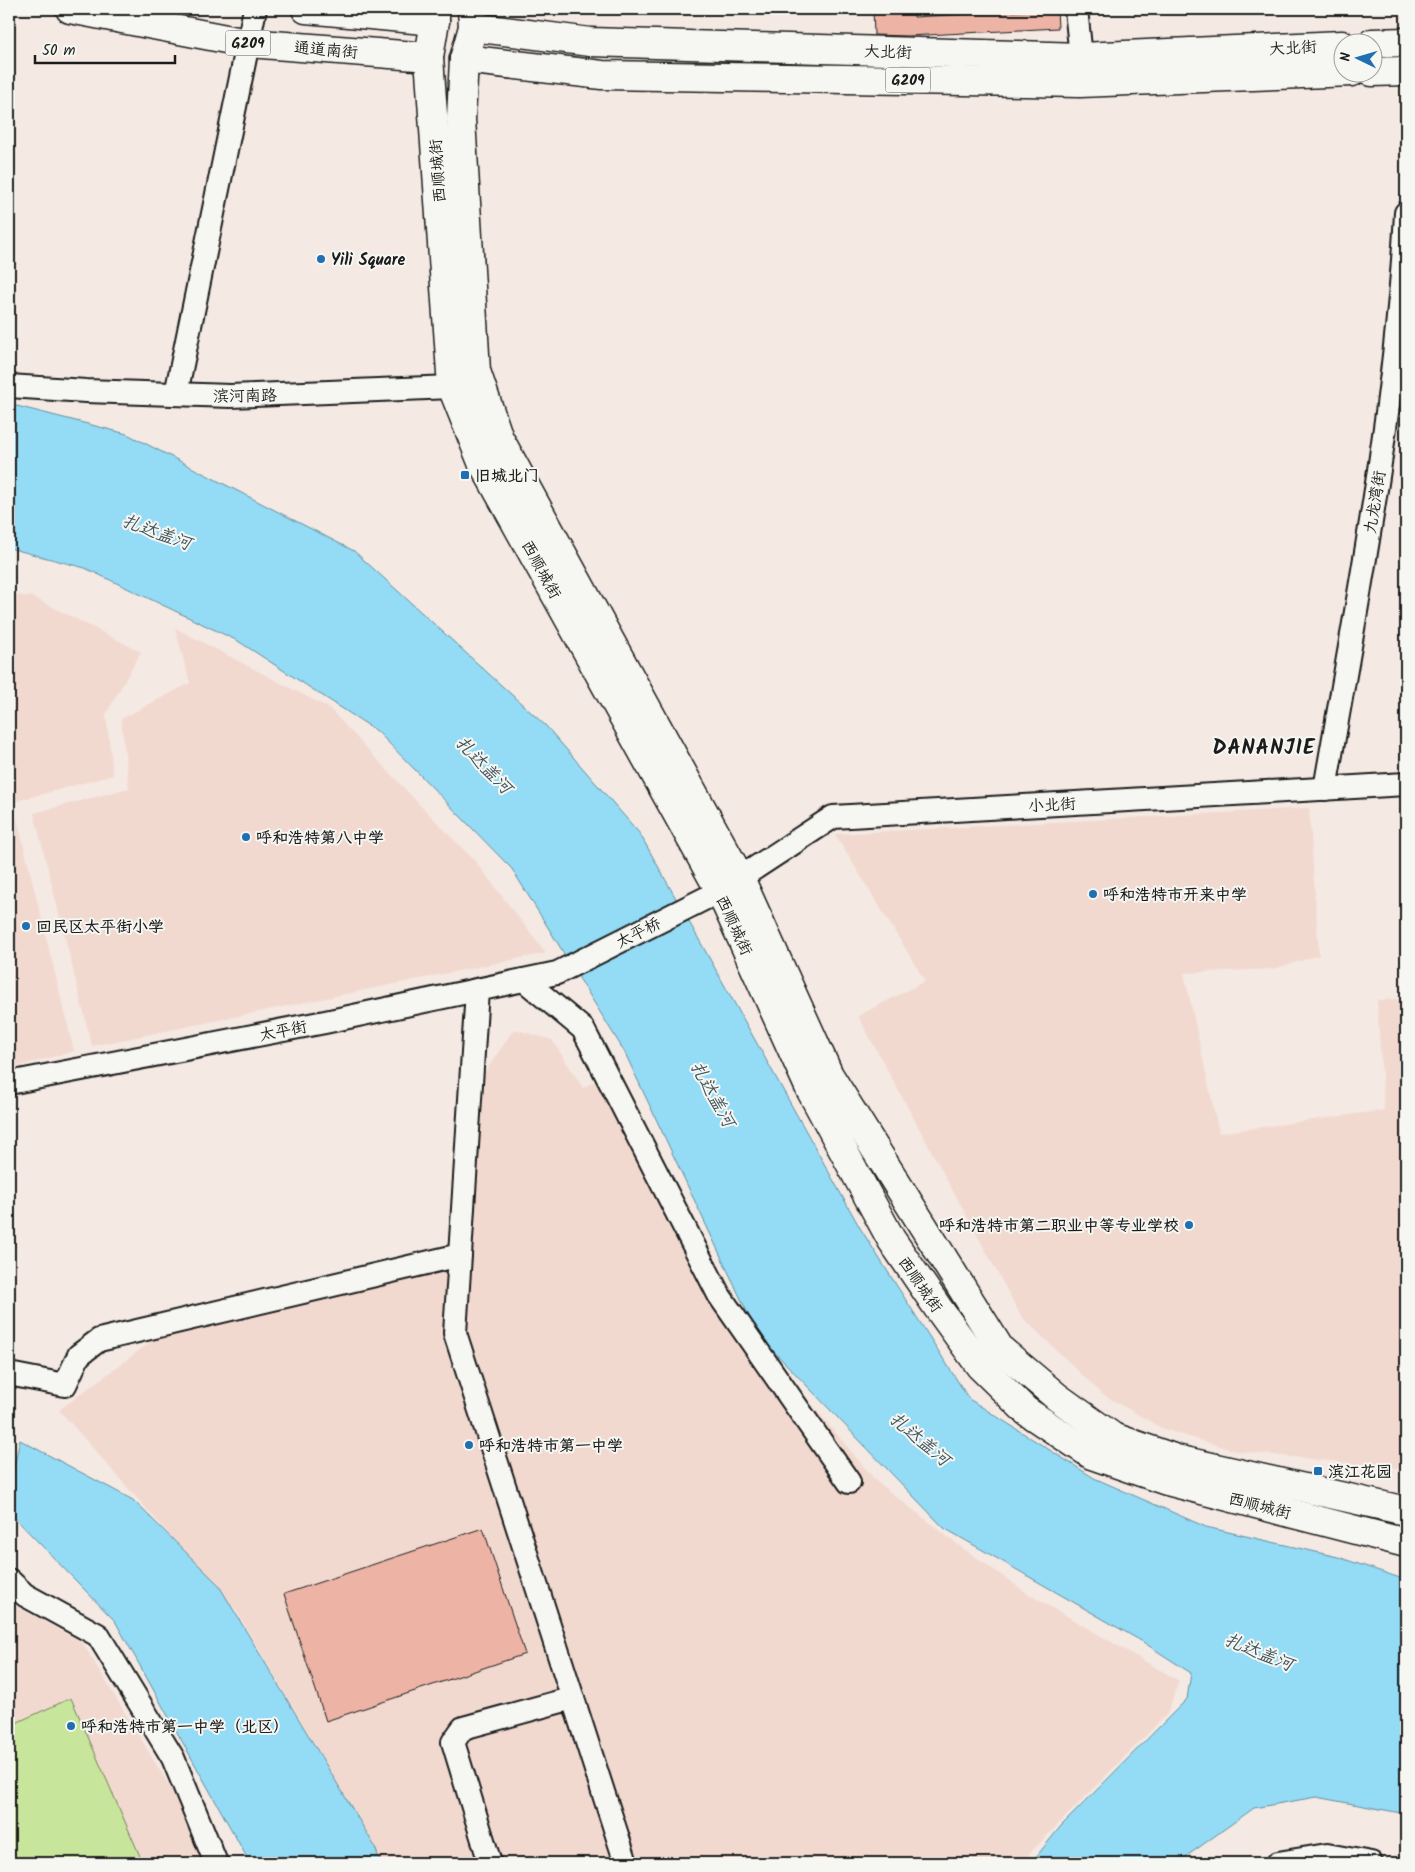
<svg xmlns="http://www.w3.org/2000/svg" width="1415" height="1872" viewBox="0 0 1415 1872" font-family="Kalam,'LXGW WenKai TC',sans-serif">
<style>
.built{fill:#f2d9d0}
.green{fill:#c8e59c;stroke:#72805c}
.water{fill:#94dbf5;stroke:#648f9e}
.building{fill:#edb4a5;stroke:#1c1c1c}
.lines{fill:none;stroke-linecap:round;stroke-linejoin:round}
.minor-casing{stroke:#1c1c1c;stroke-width:26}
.major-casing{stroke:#1c1c1c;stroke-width:31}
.highway-casing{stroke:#1c1c1c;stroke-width:31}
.minor{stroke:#f6f6f2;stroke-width:22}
.major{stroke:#f6f6f2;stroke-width:28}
.highway{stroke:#f6f6f2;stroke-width:28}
.poi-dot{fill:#1f6fb2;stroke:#f6f6f2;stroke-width:2}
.labels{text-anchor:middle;stroke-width:4;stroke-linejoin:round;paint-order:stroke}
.shield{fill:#f6f6f2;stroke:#5d5d5c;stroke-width:1}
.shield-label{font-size:15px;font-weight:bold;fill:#1c1c1c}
.street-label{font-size:16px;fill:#1c1c1c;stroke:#f6f6f2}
.poi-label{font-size:16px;font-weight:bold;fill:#1c1c1c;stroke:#f6f6f2;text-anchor:start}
.water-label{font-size:18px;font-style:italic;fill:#40555d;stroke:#f6f6f2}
.district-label{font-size:21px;font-weight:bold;letter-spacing:1px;fill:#1c1c1c;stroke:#f6f6f2}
</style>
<rect width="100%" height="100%" fill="#f4e9e3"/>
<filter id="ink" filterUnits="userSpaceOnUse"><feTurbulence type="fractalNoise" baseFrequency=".02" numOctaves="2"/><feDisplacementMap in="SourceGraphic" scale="10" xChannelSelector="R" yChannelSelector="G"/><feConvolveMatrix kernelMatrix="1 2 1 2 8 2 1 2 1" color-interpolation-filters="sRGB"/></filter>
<g filter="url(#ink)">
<!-- built -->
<g class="built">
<path d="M 9,594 L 33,597 L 141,652 L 106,714 L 113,775 L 13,802 L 74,1051 L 9,1069 Z"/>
<path d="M 175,628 L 329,708 L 418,803 L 475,861 L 546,953 L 92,1046 L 34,813 L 129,788 L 121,719 L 190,683 Z"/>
<path d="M 1309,808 L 1319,955 L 1274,969 L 1184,973 L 1219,1133 L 1384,1110 L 1377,1000 L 1406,999 L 1406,1469 L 1236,1451 L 1163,1429 L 1102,1394 L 1021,1316 L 858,1016 L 925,981 L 835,834 Z"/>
<path d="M 514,1029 L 552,1040 L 583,1088 L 615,1069 L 750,1331 L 876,1481 L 957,1544 L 1030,1595 L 1179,1681 L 1167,1714 L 1020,1863 L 381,1863 L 374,1845 L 235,1609 L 59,1410 L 175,1324 L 448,1266 L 463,1321 L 484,1074 Z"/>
<path d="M 9,1602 L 82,1642 L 184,1810 L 203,1863 L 9,1863 Z"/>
</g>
<!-- green -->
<path class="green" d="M 71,1698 L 143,1863 L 9,1863 L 9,1726 Z"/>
<!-- water -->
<g class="water">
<path d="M 9,404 L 127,434 L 354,551 L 546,726 L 640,834 L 860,1228 L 969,1399 L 1094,1478 L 1206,1527 L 1338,1557 L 1406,1580 L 1406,1814 L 1316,1797 L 1254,1808 L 1177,1863 L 1031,1863 L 1061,1826 L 1187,1699 L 1191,1673 L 1143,1642 L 944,1528 L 758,1335 L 624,1051 L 512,869 L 377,731 L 238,641 L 85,568 L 9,548 Z"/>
<path d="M 20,1440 L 133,1500 L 218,1584 L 374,1845 L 381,1863 L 250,1863 L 115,1621 L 9,1512 L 9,1489 Z"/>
</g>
<!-- building -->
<g class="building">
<path d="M 873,9 L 914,9 L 914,17 L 1054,9 L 1057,9 L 1058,28 L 908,36 L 874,35 Z"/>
<path d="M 483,1528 L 525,1654 L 326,1721 L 284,1594 Z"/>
</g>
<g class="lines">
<defs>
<g id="minor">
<path d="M 1076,9 L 1081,57"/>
<path d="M 9,386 L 86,391 L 230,396 L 452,387 L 467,377"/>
<path d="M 176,394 L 255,9"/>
<path d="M 1325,789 C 1358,598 1396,407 1406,213"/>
<path d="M 524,980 L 583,1029 L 719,1295 L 849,1482"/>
<path d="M 477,990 L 455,1333 L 626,1863"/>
<path d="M 9,1083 L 325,1022 L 557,973 L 720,891 L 833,817 L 1406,784"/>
<path d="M 9,1374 L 65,1385 L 79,1355 L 99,1340 L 460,1255"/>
<path d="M 9,1580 L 25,1595 L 98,1635 L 173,1758 L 216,1863"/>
<path d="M 490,1863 L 453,1742 L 463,1728 L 573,1698"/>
<path d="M 1278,1863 L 1327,1855 L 1371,1863"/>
</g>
<g id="major">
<path d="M 435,9 L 435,21 L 429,57 L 452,387 L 482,462 L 720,891 L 810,1089 L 891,1239 L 938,1308 L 980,1366 L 1026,1411 L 1092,1455 L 1167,1481 L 1406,1543"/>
<path d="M 472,9 L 473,27 L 464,59 L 461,119 L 476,371 L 499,438 L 740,878 L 829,1075 L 1000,1349 L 1057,1397 L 1113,1437 L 1176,1459 L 1406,1511"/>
</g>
<g id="highway">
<path d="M 70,9 L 247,43 L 429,57"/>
<path d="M 306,9 L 435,21"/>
<path d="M 473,27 L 590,42 L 1081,57 L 1342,45"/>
<path d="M 1372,43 L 1406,42"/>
<path d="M 464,59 L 602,75 L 1080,83 L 1352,72"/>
<path d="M 1372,72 L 1406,71"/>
</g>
</defs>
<!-- minor casing -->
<use href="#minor" class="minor-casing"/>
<!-- major casing -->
<use href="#major" class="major-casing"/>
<!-- highway casing -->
<use href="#highway" class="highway-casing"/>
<!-- minor -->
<use href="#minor" class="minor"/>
<!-- major -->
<use href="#major" class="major"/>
<!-- highway -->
<use href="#highway" class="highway"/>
</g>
</g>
<!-- markers -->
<g class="poi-dot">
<circle cx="321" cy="259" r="5"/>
<rect x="460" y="470" width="10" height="10" rx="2.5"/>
<circle cx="246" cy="837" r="5"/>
<circle cx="1093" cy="894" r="5"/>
<circle cx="26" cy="926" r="5"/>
<circle cx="1189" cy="1225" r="5"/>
<circle cx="469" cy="1445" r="5"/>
<rect x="1313" y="1466" width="10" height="10" rx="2.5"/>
<circle cx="71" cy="1726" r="5"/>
</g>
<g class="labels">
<!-- shield labels -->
<g class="shield">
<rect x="225.5" y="30.5" width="45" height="25" rx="4"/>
<rect x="885.5" y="67.5" width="45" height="25" rx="4"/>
</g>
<g class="shield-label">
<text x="248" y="48">G209</text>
<text x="908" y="85">G209</text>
</g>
<!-- street labels -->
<g class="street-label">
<text transform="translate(1293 47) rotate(-3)" y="6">大北街</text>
<text transform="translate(326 49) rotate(5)" y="6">通道南街</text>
<text transform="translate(888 51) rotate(2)" y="6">大北街</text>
<text transform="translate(437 171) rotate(-94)" y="6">西顺城街</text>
<text transform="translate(245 395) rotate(-1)" y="6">滨河南路</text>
<text transform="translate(1374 502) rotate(-81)" y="6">九龙湾街</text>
<text transform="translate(542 569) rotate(61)" y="6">西顺城街</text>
<text transform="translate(1052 804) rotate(-3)" y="6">小北街</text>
<text transform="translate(735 925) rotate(65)" y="6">西顺城街</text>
<text transform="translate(638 932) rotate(-27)" y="6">太平桥</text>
<text transform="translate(283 1030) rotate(-11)" y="6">太平街</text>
<text transform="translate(921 1284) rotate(55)" y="6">西顺城街</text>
<text transform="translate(1260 1505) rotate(14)" y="6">西顺城街</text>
</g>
<!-- poi labels -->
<g class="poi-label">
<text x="331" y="265">Yili Square</text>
<text x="475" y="481">旧城北门</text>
<text x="256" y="843">呼和浩特第八中学</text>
<text x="1103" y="900">呼和浩特市开来中学</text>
<text x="36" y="932">回民区太平街小学</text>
<text x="1179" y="1231" text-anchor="end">呼和浩特市第二职业中等专业学校</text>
<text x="479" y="1451">呼和浩特市第一中学</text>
<text x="1328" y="1477">滨江花园</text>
<text x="81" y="1732">呼和浩特市第一中学（北区）</text>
</g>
<!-- water labels -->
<g class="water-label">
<text transform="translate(157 532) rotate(20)" y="6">扎达盖河</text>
<text transform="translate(484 765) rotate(46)" y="6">扎达盖河</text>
<text transform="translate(713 1094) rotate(61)" y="6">扎达盖河</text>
<text transform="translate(920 1439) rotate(40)" y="6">扎达盖河</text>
<text transform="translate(1259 1652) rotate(22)" y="6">扎达盖河</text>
</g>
<!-- district labels -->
<g class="district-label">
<text x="1264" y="754">DANANJIE</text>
</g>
</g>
<!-- margin -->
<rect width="1415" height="1872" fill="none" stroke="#f6f6f2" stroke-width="30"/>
<rect x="15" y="15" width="1385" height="1842" fill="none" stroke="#1c1c1c" stroke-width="2" filter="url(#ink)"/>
<!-- north arrow -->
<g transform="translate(1358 58) rotate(275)"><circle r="24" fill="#f6f6f2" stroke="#9f9f9c"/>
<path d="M0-4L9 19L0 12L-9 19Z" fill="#1f6fb2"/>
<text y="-8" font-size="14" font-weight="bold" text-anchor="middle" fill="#1c1c1c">N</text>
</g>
<!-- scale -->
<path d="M35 55v8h140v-8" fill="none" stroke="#1c1c1c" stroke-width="2.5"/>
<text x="42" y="55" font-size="15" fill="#1c1c1c" stroke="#f6f6f2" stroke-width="4" paint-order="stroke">50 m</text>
</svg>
